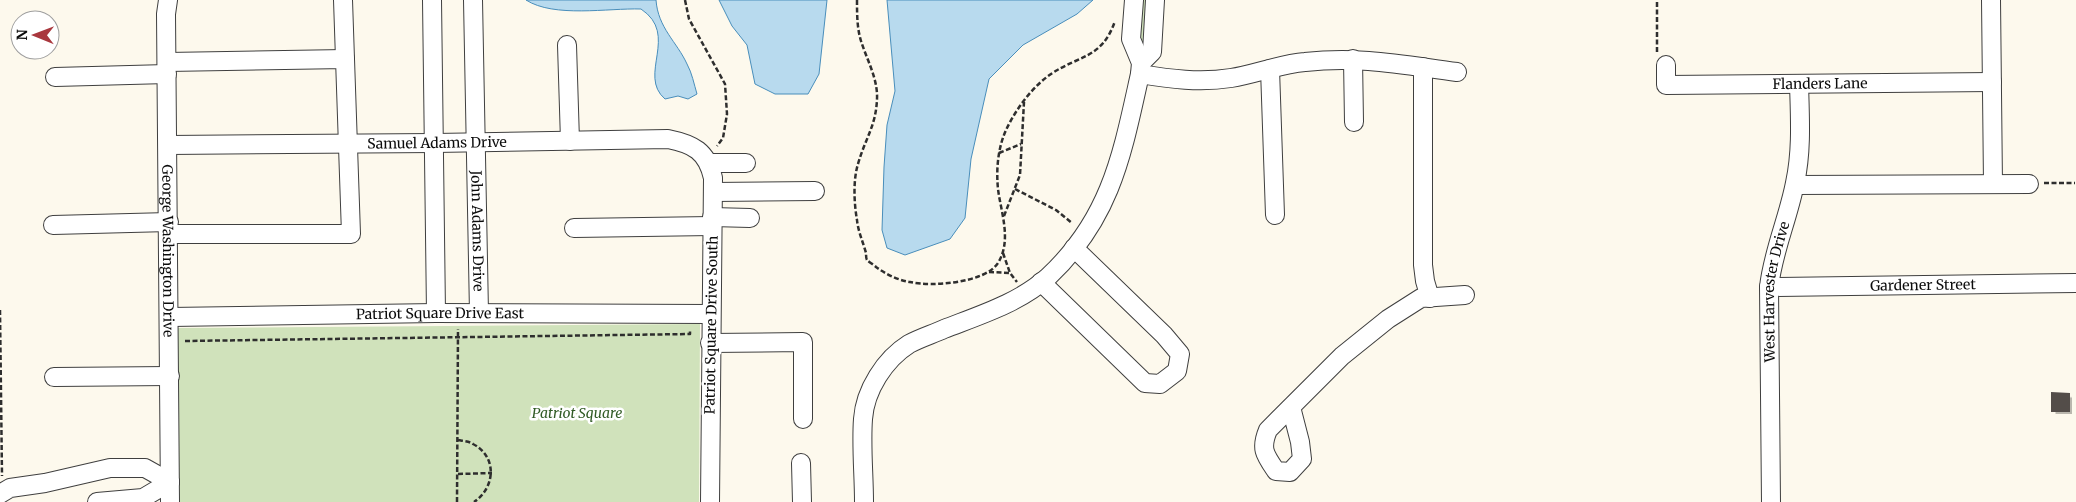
<svg xmlns="http://www.w3.org/2000/svg" width="2076" height="502" viewBox="0 0 2076 502" font-family="Merriweather,serif">
<style>
.green{fill:#d0e2bb}
.water{fill:#b8daee;stroke:#498ebb}
.building{fill:#534d4a;filter:url(#shadow)}
.lines{fill:none;stroke-linecap:round;stroke-linejoin:round}
.minor-casing{stroke:#3f3f3f;stroke-width:20}
.path{stroke:#2e2e2e;stroke-width:2.5;stroke-dasharray:5 2.5;stroke-linecap:butt}
.minor{stroke:#fff;stroke-width:18}
.labels{text-anchor:middle;stroke-width:5;stroke-linejoin:round;paint-order:stroke}
.street-label{font-size:14px;fill:#0c0c0c;stroke:#fff}
.park-label{font-size:14px;font-style:italic;fill:#315b25;stroke:#fff}
</style>
<defs>
<filter id="shadow"><feDropShadow dx="4.5" dy="4.5" stdDeviation="0" flood-color="#0004"/></filter>
</defs>
<rect width="100%" height="100%" fill="#fdf9ed"/>
<!-- green -->
<g class="green">
<path d="M 1141,0 L 1148,0 L 1145,51 L 1139,43 Z"/>
<path d="M 700,324 L 699,502 L 176,502 L 175,328 Z"/>
</g>
<!-- water -->
<g class="water">
<path d="M 526,0 L 656,0 C 658,28 677,42 687,64 C 692,73 694,84 697,94 L 688,99 L 678,96 L 665,99 C 637,75 680,35 641,9 C 608,8 554,18 526,0 Z"/>
<path d="M 719,0 L 827,0 L 819,74 L 808,94 L 775,94 L 755,84 L 747,45 L 732,26 Z"/>
<path d="M 887,0 L 1093,0 L 1077,14 L 1023,45 L 989,79 L 971,159 L 965,218 L 950,239 L 905,255 L 887,248 L 882,230 L 884,167 L 887,125 L 895,91 Z"/>
</g>
<!-- building -->
<path class="building" d="M 2051,392 L 2070,393 L 2070,412 L 2051,412 Z"/>
<g class="lines">
<defs>
<g id="minor">
<path id="s1" d="M 168,0 L 166,14 L 170,502"/>
<path d="M 343,0 L 345,59"/>
<path d="M 432,0 L 436,313"/>
<path id="s2" d="M 473,0 L 479,313"/>
<path d="M 1991,0 L 1993,184"/>
<path d="M 567,45 L 570,141"/>
<path d="M 1353,59 L 1354,122"/>
<path d="M 167,62 L 345,59 L 351,234 L 169,234"/>
<path d="M 1141,63 L 1152,52 L 1155,0"/>
<path id="s3" d="M 1666,65 L 1666,85 L 1992,82"/>
<path d="M 1423,67 L 1423,265 L 1425,281 L 1430,298"/>
<path d="M 1270,69 L 1275,215"/>
<path d="M 1140,74 C 1170,79 1200,83 1231,78 C 1256,74 1280,64 1305,62 C 1361,56 1403,65 1457,72"/>
<path d="M 55,77 L 167,74"/>
<path id="s4" d="M 168,145 L 435,143 L 668,139 C 693,144 707,151 713,178 L 710,502"/>
<path d="M 710,163 L 746,163"/>
<path d="M 1795,185 L 2029,184"/>
<path d="M 713,192 L 815,191"/>
<path d="M 712,217 L 750,218"/>
<path d="M 53,225 L 169,222"/>
<path d="M 574,228 L 712,226"/>
<path d="M 1041,282 L 1145,383 L 1160,384 L 1177,371 L 1180,354 L 1164,335 L 1074,248"/>
<path id="s5" d="M 1769,287 L 2076,283"/>
<path id="s6" d="M 170,317 L 436,313 L 711,314"/>
<path d="M 710,343 L 803,342 L 803,419"/>
<path d="M 54,377 L 170,376"/>
<path d="M 1291,407 L 1300,442 L 1302,459 L 1290,472 L 1276,471 C 1265,455 1260,449 1268,430 L 1342,356 L 1388,319 L 1421,298 L 1465,295"/>
<path d="M 801,463 L 802,502"/>
<path d="M 0,494 L 10,488 L 45,483 L 110,468 L 145,468 L 170,482"/>
<path d="M 97,502 L 143,498 L 170,482"/>
<path d="M 864,502 C 864,475 861,446 863,419 C 865,390 885,359 909,344 C 920,338 933,334 944,329 C 980,315 1019,303 1048,277 C 1111,218 1122,155 1140,74 L 1141,63 L 1131,39 L 1134,0"/>
<path id="s7" d="M 1771,502 L 1769,287 C 1773,251 1788,219 1795,183 C 1802,151 1800,118 1799,84"/>
</g>
</defs>
<!-- minor casing -->
<use href="#minor" class="minor-casing"/>
<!-- path -->
<g class="path">
<path d="M 685,0 L 689,19 L 725,84 L 727,114 L 723,138 L 717,146"/>
<path d="M 857,0 C 857,14 857,28 861,41 C 867,60 878,79 877,99 C 876,126 865,139 858,164 C 853,180 854,203 857,220 C 858,231 863,242 866,253 C 866,254 866,259 867,260 C 869,262 874,265 876,267 C 886,274 897,280 910,282 C 932,287 985,283 998,263 C 1012,240 1001,213 998,189 C 996,169 998,148 1006,130 C 1016,109 1032,87 1051,74 C 1079,55 1102,59 1115,21"/>
<path d="M 1657,52 L 1657,0"/>
<path d="M 999,153 L 1021,144"/>
<path d="M 2044,183 L 2075,183"/>
<path d="M 1015,189 L 1056,210 L 1072,223"/>
<path d="M 1004,216 L 1020,175 L 1024,102"/>
<path d="M 1003,253 L 1010,273 L 1017,282"/>
<path d="M 989,272 L 1010,273"/>
<path d="M 0,310 L 2,476"/>
<path d="M 185,341 L 690,334 L 690,329"/>
<path d="M 458,440 C 463,441 469,441 473,444 C 498,457 495,488 474,502"/>
<path d="M 458,474 L 492,473"/>
<path d="M 457,502 L 458,329"/>
</g>
<!-- minor -->
<use href="#minor" class="minor"/>
</g>
<g class="labels">
<!-- street labels -->
<g class="street-label">
<text dy="5" stroke="none"><textPath href="#s3" startOffset="174">Flanders Lane</textPath></text>
<text dy="5" stroke="none"><textPath href="#s4" startOffset="269">Samuel Adams Drive</textPath></text>
<text dy="5" stroke="none"><textPath href="#s2" startOffset="231">John Adams Drive</textPath></text>
<text dy="5" stroke="none"><textPath href="#s1" startOffset="251">George Washington Drive</textPath></text>
<text dy="5" stroke="none"><textPath href="#s5" startOffset="154">Gardener Street</textPath></text>
<text dy="5" stroke="none"><textPath href="#s7" startOffset="211">West Harvester Drive</textPath></text>
<text dy="5" stroke="none"><textPath href="#s6" startOffset="270">Patriot Square Drive East</textPath></text>
<text transform="translate(711 325) rotate(-89)" y="5">Patriot Square Drive South</text>
</g>
<!-- park labels -->
<g class="park-label">
<text x="577" y="418">Patriot Square</text>
</g>
</g>
<!-- north arrow -->
<g transform="translate(35 35) rotate(271)"><circle r="24" fill="#ffffff" stroke="#9e9e9e"/>
<path d="M0-4L9 19L0 12L-9 19Z" fill="#a9373d"/>
<text y="-8" font-size="14" font-weight="bold" text-anchor="middle" fill="#0c0c0c">N</text>
</g>
</svg>
